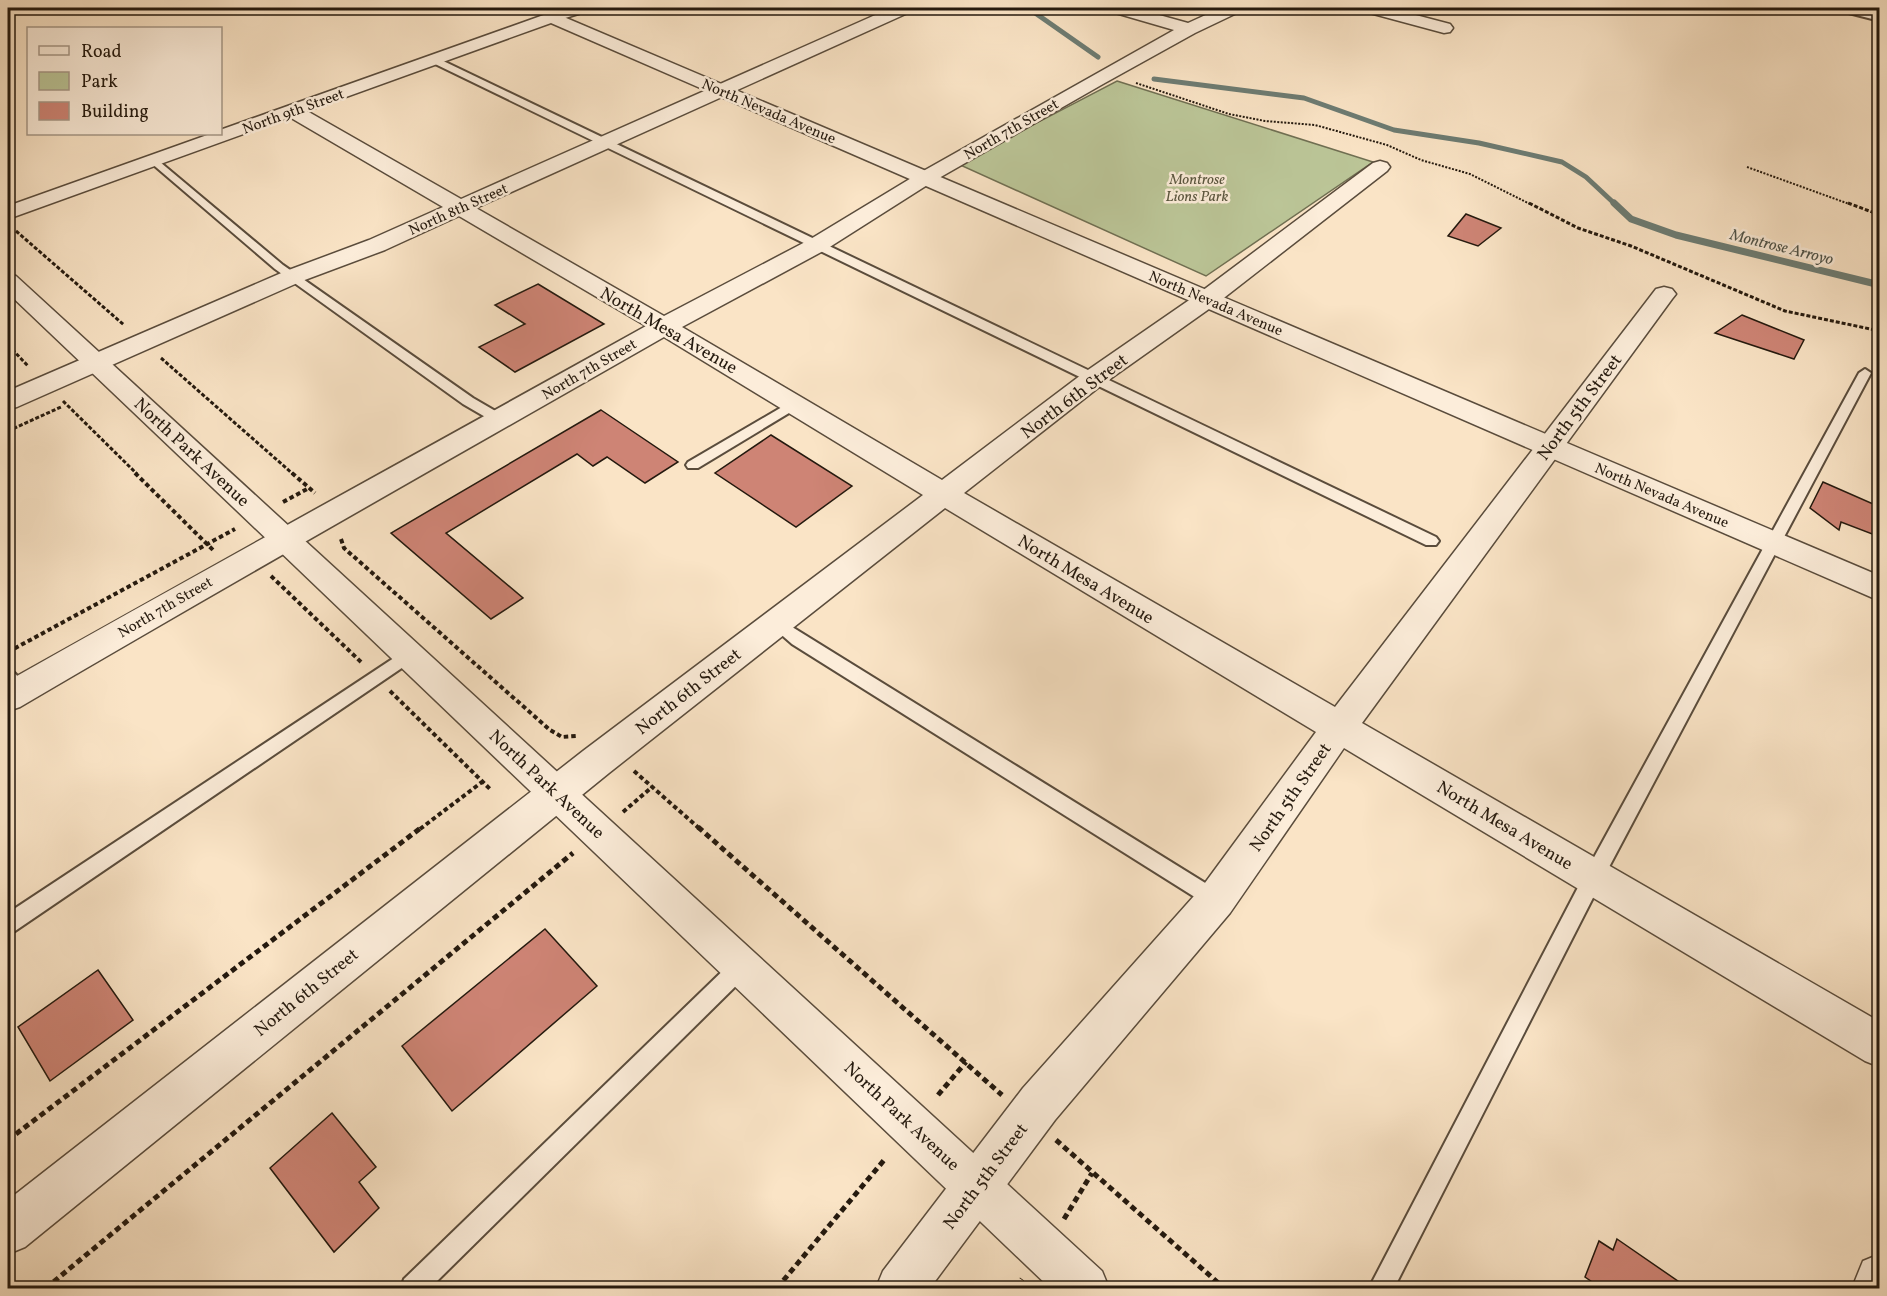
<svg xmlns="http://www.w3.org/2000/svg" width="1887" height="1296" viewBox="0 0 1887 1296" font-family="Vollkorn,serif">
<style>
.green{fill:#bbc597;stroke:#706f52;stroke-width:1.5}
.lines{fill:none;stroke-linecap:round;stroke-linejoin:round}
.stream-far1{stroke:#6d7c73;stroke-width:5}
.stream{stroke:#6d7c73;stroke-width:7}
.building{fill:#ce8475;stroke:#24190e;stroke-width:1.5}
.service-casing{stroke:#5a4c3c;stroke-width:4}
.minor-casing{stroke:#5a4c3c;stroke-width:3}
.tertiary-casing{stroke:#5a4c3c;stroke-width:3}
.path-far3{stroke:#24190e;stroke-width:2;stroke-dasharray:2 1.5;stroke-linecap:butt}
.path-far2{stroke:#24190e;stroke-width:3;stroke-dasharray:4 2;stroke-linecap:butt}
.path-far1{stroke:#24190e;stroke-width:4;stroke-dasharray:4.5 3;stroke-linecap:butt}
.path{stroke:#24190e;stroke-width:5;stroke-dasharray:6 4;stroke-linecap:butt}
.service{fill:#fcedda;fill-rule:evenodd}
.minor{fill:#fcedda;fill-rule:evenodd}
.tertiary{fill:#fcedda;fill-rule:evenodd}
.labels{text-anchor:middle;stroke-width:5;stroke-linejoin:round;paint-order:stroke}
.far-street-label{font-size:15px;fill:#24190e;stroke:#fcedda}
.far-park-label{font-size:15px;font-style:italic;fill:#59553e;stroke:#fcedda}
.far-water-label{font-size:16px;font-style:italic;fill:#4f5349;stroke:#fcedda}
.street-label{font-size:18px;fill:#24190e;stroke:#fcedda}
</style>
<rect width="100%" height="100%" fill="#fae4c6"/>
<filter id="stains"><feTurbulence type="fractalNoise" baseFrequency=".00333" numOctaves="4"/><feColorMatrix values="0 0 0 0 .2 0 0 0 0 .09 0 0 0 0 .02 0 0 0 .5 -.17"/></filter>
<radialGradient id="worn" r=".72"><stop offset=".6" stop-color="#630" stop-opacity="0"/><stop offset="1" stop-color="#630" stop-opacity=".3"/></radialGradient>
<!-- green -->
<path class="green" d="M 1117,81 L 1373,162 L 1206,276 L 958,164 Z"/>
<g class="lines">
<!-- stream-far1 -->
<g class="stream-far1">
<path d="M 1028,8 L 1098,57"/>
<path d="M 1154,79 L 1304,98 L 1394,130 L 1479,143 L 1562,162 L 1586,177 L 1616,205"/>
</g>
<!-- stream -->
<path class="stream" d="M 1614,203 L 1631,219 L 1676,235 L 1880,285"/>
</g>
<!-- building -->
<g class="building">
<path d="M 1466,214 L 1501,228 L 1478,246 L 1448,236 Z"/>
<path d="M 538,284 L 604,324 L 515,372 L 479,347 L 525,324 L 495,305 Z"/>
<path d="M 1742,315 L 1804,340 L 1794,359 L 1715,333 Z"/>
<path d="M 601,410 L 678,462 L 645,483 L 607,457 L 593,466 L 577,454 L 446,533 L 523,598 L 491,619 L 391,533 Z"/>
<path d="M 771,435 L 852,486 L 796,527 L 715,473 Z"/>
<path d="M 1823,482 L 1880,507 L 1880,537 L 1841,522 L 1839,530 L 1810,508 Z"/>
<path d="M 545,929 L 597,986 L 452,1111 L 402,1046 Z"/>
<path d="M 98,970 L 133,1020 L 50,1081 L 18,1027 Z"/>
<path d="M 332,1113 L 376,1167 L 359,1182 L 379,1208 L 334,1252 L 270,1168 Z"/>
<path d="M 1617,1239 L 1688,1288 L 1601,1288 L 1585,1277 L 1599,1241 L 1613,1250 Z"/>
</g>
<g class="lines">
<defs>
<g id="service">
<path d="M 1829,8 L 1842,8 L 1880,16 L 1880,21 Z"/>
<path d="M 431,58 L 437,58 L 1436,537 L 1439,541 L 1436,545 L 1426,545 L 431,62 Z"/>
<path d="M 154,157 L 283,265 L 473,398 L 504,416 L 506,419 L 504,422 L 494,422 L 463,404 L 275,269 L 150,162 L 149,160 Z"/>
<path d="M 1865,369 L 1871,373 L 1600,884 L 1394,1288 L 1369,1288 L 1586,872 L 1859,373 Z"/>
<path d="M 794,400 L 801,404 L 799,407 L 698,468 L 688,468 L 686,465 L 688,462 Z"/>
<path d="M 776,617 L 1223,894 L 1226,900 L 1223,906 L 1216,909 L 1209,906 L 792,644 L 768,623 L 770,619 Z"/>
<path d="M 409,648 L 415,649 L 417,654 L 415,659 L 15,931 L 8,933 L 8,913 Z"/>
<path d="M 8,669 C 17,672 22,683 27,691 L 24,696 C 6,702 7,681 8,669 Z"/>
<path d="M 742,956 L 749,959 L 752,966 L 749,973 L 430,1288 L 401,1288 L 404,1279 L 735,959 Z"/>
</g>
<g id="minor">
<path d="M 564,8 L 587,8 L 585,12 L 552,22 L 544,17 L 546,13 Z"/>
<path d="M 891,8 L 912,8 L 910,12 L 476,208 L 664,316 L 809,240 L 918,174 L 1174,30 L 1112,12 L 1110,8 L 1134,8 L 1188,23 L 1221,8 L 1241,8 L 1239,12 L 1195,33 L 1103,84 L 932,182 L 825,250 L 682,327 L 942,480 L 1085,372 L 1198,294 L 1373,163 L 1380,161 L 1387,163 L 1390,167 L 1387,171 L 1216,304 L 1103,384 L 964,493 L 1335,707 L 1656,289 L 1664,287 L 1672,289 L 1676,294 L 1672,299 L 1362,723 L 1880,1022 L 1880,1067 L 1865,1061 L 1344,748 L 1230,913 L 1055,1120 L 930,1288 L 876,1288 L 883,1271 L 1023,1088 L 1202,887 L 1316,732 L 945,508 L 609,773 L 25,1247 L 8,1254 L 8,1200 L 583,751 L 923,495 L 664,337 C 449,460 234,581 20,707 L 8,711 L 8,681 C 220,561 433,445 646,326 L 459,216 L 385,250 L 302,281 L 17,407 L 8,409 L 8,391 L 286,271 L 369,240 L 443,207 L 286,115 L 283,111 L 286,107 L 300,107 L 461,199 Z"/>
<path d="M 1364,8 L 1389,8 L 1450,24 L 1453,28 L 1450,32 L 1444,33 L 1366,12 Z"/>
<path d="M 1880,1254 L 1880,1288 L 1852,1288 L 1863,1261 Z"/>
</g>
<g id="tertiary">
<path d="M 552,12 L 1880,576 L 1880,601 L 551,23 L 8,219 L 8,206 L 210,134 L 220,134 L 220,130 Z"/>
<path d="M 8,274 L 16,276 L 1102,1271 L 1109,1288 L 1050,1288 L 274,546 L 8,293 Z"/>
</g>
</defs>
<!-- service casing -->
<use href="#service" class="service-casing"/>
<!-- minor casing -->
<use href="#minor" class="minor-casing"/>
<!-- tertiary casing -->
<use href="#tertiary" class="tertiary-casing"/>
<!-- path-far3 -->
<g class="path-far3">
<path d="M 1136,83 L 1229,114 L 1265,121 L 1315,125 L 1387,145 L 1421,160 L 1470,174 L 1532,205"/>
<path d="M 1747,167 L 1852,205"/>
</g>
<!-- path-far2 -->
<g class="path-far2">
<path d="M 1529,203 L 1578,228 L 1631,246 L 1785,311 L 1880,331"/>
<path d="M 1848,203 L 1880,215"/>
<path d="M 16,231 L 124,325"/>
<path d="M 8,345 L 28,366"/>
<path d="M 161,358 L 293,474"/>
<path d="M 63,401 L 137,474"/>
<path d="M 8,431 L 61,407"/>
</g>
<!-- path-far1 -->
<g class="path-far1">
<path d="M 135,473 L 213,550"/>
<path d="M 292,473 L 315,493"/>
<path d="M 283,502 L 309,488"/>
<path d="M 341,539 L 344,548 L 550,730 L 562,737 L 576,736"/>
<path d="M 271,576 L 361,662"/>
<path d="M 8,652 L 235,529"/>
<path d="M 390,691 L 491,790"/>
<path d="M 634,771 L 700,829"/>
<path d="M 623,812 L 652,787"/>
<path d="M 420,829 L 482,782"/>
</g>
<!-- path -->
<g class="path">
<path d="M 698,827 L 1002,1095"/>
<path d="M 938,1095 L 966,1062"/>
<path d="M 8,1140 L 422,827"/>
<path d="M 1056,1140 L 1224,1288"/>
<path d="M 1064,1219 L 1092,1173"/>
<path d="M 46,1288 L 573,853"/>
<path d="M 777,1288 L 885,1159"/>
<path d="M 1016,1288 L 1022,1279"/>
</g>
<!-- service -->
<use href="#service" class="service"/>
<!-- minor -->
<use href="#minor" class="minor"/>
<!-- tertiary -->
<use href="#tertiary" class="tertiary"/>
</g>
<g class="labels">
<!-- far-street labels -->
<g class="far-street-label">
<text transform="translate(293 111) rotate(-20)" y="5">North 9th Street</text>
<text transform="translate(769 111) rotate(23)" y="5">North Nevada Avenue</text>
<text transform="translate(1011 129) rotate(-30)" y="5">North 7th Street</text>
<text transform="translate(458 209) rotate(-24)" y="5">North 8th Street</text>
<text transform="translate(1216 303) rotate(23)" y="5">North Nevada Avenue</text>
<text transform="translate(589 369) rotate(-30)" y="5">North 7th Street</text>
<text transform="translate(1662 495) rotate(23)" y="5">North Nevada Avenue</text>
<text transform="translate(165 607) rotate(-30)" y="5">North 7th Street</text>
</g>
<!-- far-park labels -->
<g class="far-park-label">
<text x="1197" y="184">Montrose<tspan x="1197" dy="17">Lions Park</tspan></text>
</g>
<!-- far-water labels -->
<g class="far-water-label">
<text transform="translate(1782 246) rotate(14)" y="6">Montrose Arroyo</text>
</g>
<!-- street labels -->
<g class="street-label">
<text transform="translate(669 330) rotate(30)" y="6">North Mesa Avenue</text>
<text transform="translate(1074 396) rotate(-37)" y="6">North 6th Street</text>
<text transform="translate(1579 407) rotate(-53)" y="6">North 5th Street</text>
<text transform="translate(192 452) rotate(43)" y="6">North Park Avenue</text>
<text transform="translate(1086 579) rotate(31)" y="6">North Mesa Avenue</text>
<text transform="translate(688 691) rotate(-38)" y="6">North 6th Street</text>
<text transform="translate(547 784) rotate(43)" y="6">North Park Avenue</text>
<text transform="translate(1290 797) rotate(-55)" y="6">North 5th Street</text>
<text transform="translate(1505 825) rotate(31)" y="6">North Mesa Avenue</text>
<text transform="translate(306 992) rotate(-39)" y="6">North 6th Street</text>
<text transform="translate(902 1116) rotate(43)" y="6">North Park Avenue</text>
<text transform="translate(985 1176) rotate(-53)" y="6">North 5th Street</text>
</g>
</g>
<!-- margin -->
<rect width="1887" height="1296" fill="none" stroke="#fae4c6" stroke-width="30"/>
<rect x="9" y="9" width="1869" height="1278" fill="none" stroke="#24190e" stroke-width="3"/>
<rect x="15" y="15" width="1857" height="1266" fill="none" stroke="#24190e" stroke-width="1.5"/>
<!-- legend -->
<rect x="27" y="27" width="195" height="108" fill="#fcedda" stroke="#a69888" stroke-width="1.5"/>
<rect x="39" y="46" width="30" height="9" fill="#fcedda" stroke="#a69888" stroke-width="1.5"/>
<text x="81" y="57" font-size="18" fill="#24190e">Road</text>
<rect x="39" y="72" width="30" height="18" fill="#bbc597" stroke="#a69888" stroke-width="1.5"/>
<text x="81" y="87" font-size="18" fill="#24190e">Park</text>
<rect x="39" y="102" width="30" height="18" fill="#ce8475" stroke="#a69888" stroke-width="1.5"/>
<text x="81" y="117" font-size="18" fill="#24190e">Building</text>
<rect width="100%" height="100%" filter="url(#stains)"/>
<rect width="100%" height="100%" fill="url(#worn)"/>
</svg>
